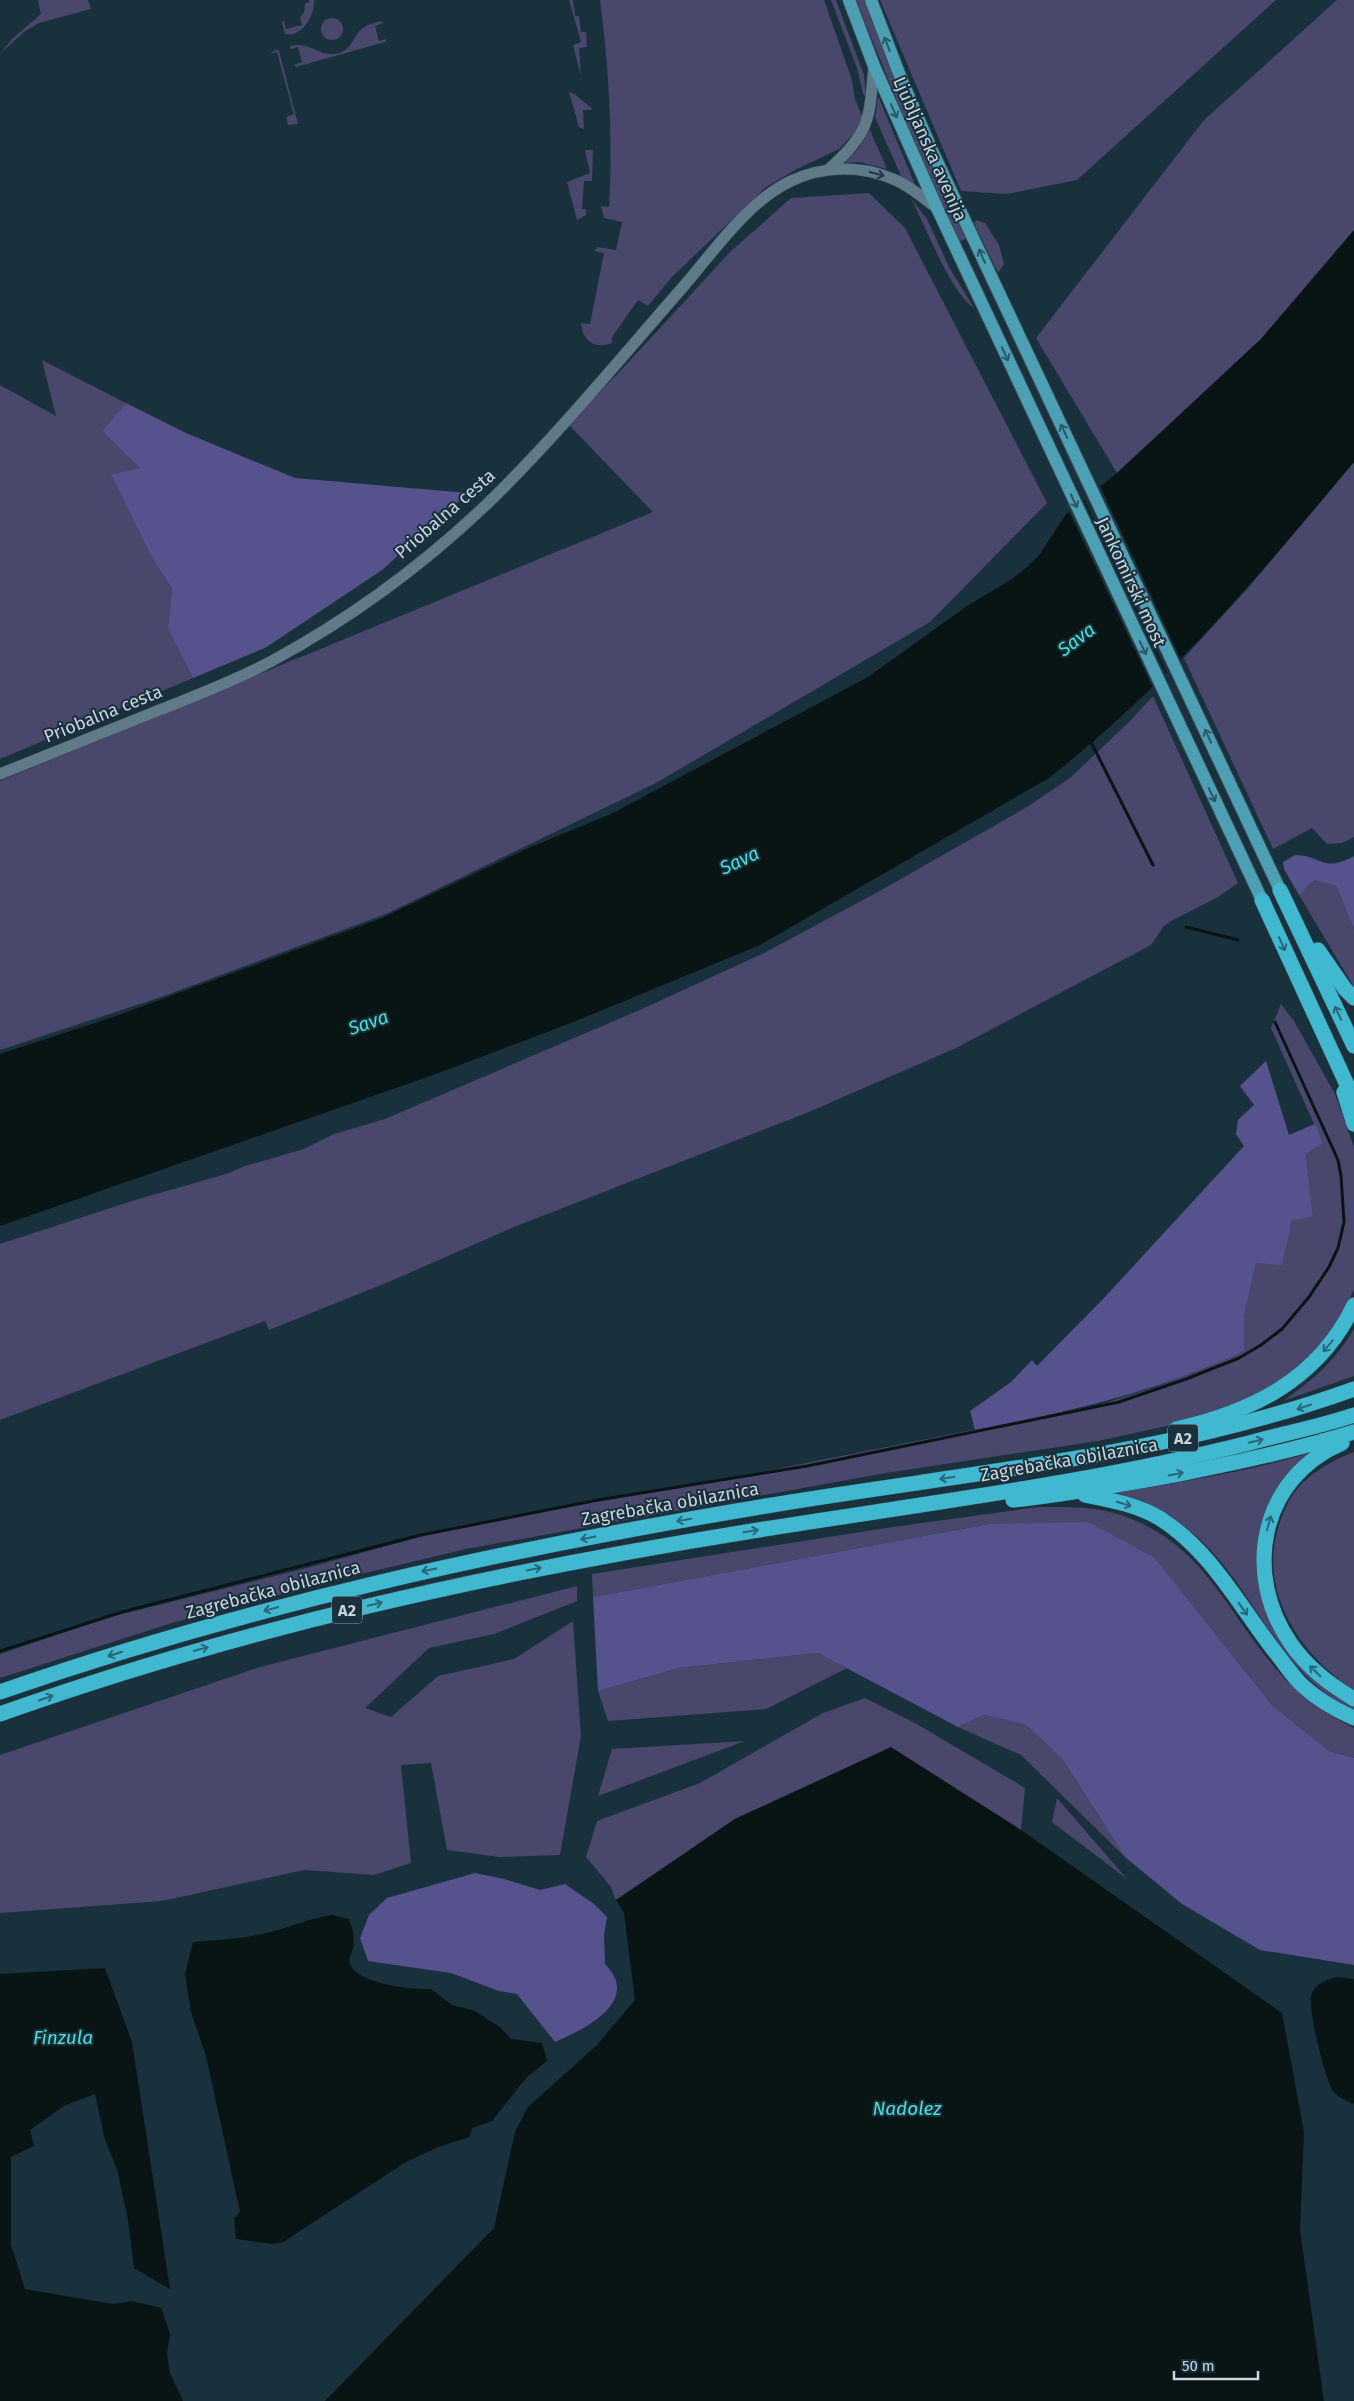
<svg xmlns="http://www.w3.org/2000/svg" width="1354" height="2401" viewBox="0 0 1354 2401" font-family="'Fira Sans',sans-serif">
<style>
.green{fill:#49476b}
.forest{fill:#56528d}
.water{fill:#081514}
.pier{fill:#19303d}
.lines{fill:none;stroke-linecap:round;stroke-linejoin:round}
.stream{stroke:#081514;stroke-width:3}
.minor-casing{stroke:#3a4c58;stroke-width:12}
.major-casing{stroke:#3a4c58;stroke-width:14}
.highway-casing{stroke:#3a4c58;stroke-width:16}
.minor{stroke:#617a8a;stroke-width:11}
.major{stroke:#4d9fb3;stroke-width:12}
.highway{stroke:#40b8cf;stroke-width:15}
.oneway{stroke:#2b5766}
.oneway2{stroke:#203745}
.oneway3{stroke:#296677}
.labels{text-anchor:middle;stroke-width:4;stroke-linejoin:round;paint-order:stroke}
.shield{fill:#19303d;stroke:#94a4ae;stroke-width:1}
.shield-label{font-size:16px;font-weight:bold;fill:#c8d5de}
.street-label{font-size:18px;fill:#c8d5de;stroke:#19303d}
.water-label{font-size:19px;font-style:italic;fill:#4bdfd5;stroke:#19303d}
</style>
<rect width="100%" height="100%" fill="#19303d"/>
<!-- green -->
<g class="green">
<path d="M 38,0 L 88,0 L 91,9 L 39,23 L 25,31 L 0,54 L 12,39 L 41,14 Z"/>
<path d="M 309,0 L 314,0 C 315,15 302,38 285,34 L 282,22 L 284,21 L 286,29 L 302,25 L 300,17 L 304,13 L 305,4 L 309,2 Z"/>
<path d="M 569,0 L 573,0 L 575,16 L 579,16 L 581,32 L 586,32 L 587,47 L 579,48 L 581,76 L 573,45 L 581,42 Z"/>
<path d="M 600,0 L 824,0 L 852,80 L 855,99 L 862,116 L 858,129 L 839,149 L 797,169 L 766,187 L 671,278 L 648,306 L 638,300 L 612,337 L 612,343 C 594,350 582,340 581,323 L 590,324 L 604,253 L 595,251 L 597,247 L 616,250 L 622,222 L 604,218 L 601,206 L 609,207 C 613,137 609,69 600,0 Z"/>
<path d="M 831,0 L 836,0 L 864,75 L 866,97 L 863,94 L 857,68 Z"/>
<path d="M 856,0 L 865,0 L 899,87 L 965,234 L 966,238 L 962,241 L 959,240 L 926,172 Z"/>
<path d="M 880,0 L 1276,0 L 1077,180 L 1007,194 L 961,191 Z"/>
<path d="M 1337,0 L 1354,0 L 1354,230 L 1261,339 L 1117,473 L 1036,338 L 1204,120 Z"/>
<circle cx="332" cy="29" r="11"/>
<path d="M 381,21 L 383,23 L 375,26 L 379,41 L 387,39 L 385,42 L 296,67 L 294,65 L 302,62 L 298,47 L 290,49 L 290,46 C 310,41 318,56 335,54 C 352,52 352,36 363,28 C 368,24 375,23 381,21 Z"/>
<path d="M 276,50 L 279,51 L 298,124 L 288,125 L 286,117 L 294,114 L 293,111 L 277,52 L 269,54 Z"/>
<path d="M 569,92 C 577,93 583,103 591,107 L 592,110 L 583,110 L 584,129 L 579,127 Z"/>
<path d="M 878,98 L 879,98 L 916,187 L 901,176 L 875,117 Z"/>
<path d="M 870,130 L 872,135 L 887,169 L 859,162 L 847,163 L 846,160 L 858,149 Z"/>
<path d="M 585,150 L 593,150 L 592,181 L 584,181 L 582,209 L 586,209 L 586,215 L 577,220 L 567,182 L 590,173 Z"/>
<path d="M 869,193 L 905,228 L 1047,503 L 930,622 L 656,783 L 386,914 L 161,997 L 0,1050 L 0,781 L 653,512 L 568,424 L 625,366 L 730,252 L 791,198 Z"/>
<path d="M 911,198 L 927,219 L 949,267 L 974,308 C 950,292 925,225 911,198 Z"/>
<path d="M 976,220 L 985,223 L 999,245 L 1004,264 L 998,273 L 974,223 Z"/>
<path d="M 42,360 L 126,403 L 102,431 L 141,468 L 112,474 L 151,556 L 172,589 L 168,629 L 193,678 L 0,759 L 0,385 L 56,416 Z"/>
<path d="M 1354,461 L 1354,837 L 1342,843 L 1327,844 L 1312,828 L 1273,849 L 1184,658 L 1249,587 Z"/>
<path d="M 1153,696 L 1238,883 L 1218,897 L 1171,921 L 1164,926 L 1151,945 L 956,1048 L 804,1114 L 514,1227 L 391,1281 L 269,1330 L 265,1321 L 0,1420 L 0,1244 L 135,1200 L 226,1174 L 245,1166 L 304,1149 L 334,1134 L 385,1119 L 642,1009 L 764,953 L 876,893 L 1027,807 L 1070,778 L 1129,722 Z"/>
<path d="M 1314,880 L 1336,886 L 1354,929 L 1354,987 L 1299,895 Z"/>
<path d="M 1281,1004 L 1294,1021 L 1335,1094 L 1354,1147 L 1354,1289 L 1342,1317 L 1313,1356 L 1254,1399 L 1198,1419 L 1098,1441 L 886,1473 L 466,1549 L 328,1582 L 172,1623 L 0,1678 L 0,1654 L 110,1617 L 303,1569 L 463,1525 L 731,1478 L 1098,1405 C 1149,1390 1197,1374 1244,1351 L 1244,1317 L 1256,1262 L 1292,1219 L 1313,1217 L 1306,1154 L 1323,1144 L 1271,1028 Z"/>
<path d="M 1354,1329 L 1354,1376 L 1283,1401 C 1314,1379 1334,1362 1354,1329 Z"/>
<path d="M 1316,1451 L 1268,1505 L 1261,1523 L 1257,1547 L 1257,1570 L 1261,1594 L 1310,1676 L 1331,1694 L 1354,1707 L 1354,1710 C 1279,1676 1255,1588 1197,1537 C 1172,1514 1141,1504 1109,1494 C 1179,1482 1248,1472 1316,1451 Z"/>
<path d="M 1354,1452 L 1354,1690 C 1299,1655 1256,1589 1280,1522 C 1285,1506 1294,1489 1308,1478 C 1321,1467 1338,1458 1354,1452 Z"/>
<path d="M 1038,1507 C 1062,1507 1086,1506 1110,1512 C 1208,1537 1228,1623 1292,1686 C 1310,1704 1331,1716 1354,1728 L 1354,1758 L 1329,1751 L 1272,1705 L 1155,1558 L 989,1524 L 593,1597 L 592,1574 L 886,1528 Z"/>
<path d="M 577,1586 L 577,1601 L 494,1634 L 429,1648 L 365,1708 L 391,1717 L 438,1676 L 514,1659 L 573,1621 L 581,1736 L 560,1855 L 499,1857 L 447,1850 L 431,1763 L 401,1765 L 411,1863 L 374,1875 L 304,1870 L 162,1901 L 0,1913 L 0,1755 L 260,1667 Z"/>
<path d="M 818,1653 L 847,1668 L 766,1709 L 608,1721 L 598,1691 L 679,1668 Z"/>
<path d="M 865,1698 L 915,1723 L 1025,1788 L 1021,1830 L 891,1748 L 735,1819 L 616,1900 L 611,1887 L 586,1857 L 597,1821 L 700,1783 L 823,1713 Z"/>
<path d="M 984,1715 L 1026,1725 L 1063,1760 L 1125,1857 L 1021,1755 L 958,1727 Z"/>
<path d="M 745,1741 L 598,1796 L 612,1749 Z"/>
<path d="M 1057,1798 L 1127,1879 L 1052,1822 Z"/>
</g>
<!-- forest -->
<g class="forest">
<path d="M 126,403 L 186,433 L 295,478 L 468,493 L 382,570 L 265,648 L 193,678 L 168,629 L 172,589 L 151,556 L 111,474 L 140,468 L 102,431 Z"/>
<path d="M 1295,855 C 1324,856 1322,873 1354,856 L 1354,929 L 1336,886 L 1314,880 L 1299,895 L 1284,869 L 1283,862 Z"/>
<path d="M 1266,1061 L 1289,1135 L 1315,1124 L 1323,1144 L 1306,1154 L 1313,1217 L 1292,1220 L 1282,1265 L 1256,1263 L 1244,1317 L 1244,1351 C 1158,1392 1068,1412 975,1430 L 970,1411 L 1011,1382 L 1032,1360 L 1037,1366 L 1103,1299 L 1244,1146 L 1236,1134 L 1238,1120 L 1254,1105 L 1240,1086 Z"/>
<path d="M 1088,1522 L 1155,1558 L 1272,1705 L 1329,1751 L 1354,1758 L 1354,1965 L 1260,1950 L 1182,1904 L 1125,1857 L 1063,1760 L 1026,1725 L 984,1715 L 958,1727 L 818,1653 L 679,1668 L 598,1691 L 593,1597 L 989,1524 Z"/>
<path d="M 475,1873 L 504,1879 L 540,1890 L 565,1884 L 594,1904 L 607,1917 L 604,1935 L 605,1964 C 642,2001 585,2029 555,2042 L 517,1994 L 499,1991 L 451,1973 L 368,1961 L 360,1938 L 369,1915 L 387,1898 Z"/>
</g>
<!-- water -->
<g class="water">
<path d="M 1354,230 L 1354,462 C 1259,576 1166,686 1049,778 L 760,945 L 576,1021 L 436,1074 L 0,1226 L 0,1054 L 116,1016 L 382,918 L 526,849 L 611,814 L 868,677 L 967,606 L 1012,579 L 1027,567 L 1040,554 L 1066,514 L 1117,473 L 1261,339 Z"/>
<path d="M 891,1747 L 1021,1830 L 1282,2013 L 1304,2132 L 1300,2230 L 1324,2401 L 325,2401 L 494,2228 L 515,2132 L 528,2107 L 596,2046 L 635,2000 L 624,1913 L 616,1900 L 735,1819 Z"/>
<path d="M 332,1915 L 349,1919 C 355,1935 356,1944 349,1959 C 350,1963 351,1968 354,1970 C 366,1984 413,1990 431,1989 L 452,2005 L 475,2011 L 501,2028 L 511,2039 L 542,2043 L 547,2061 L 526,2078 L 492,2121 L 472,2128 L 470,2137 L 438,2147 L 406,2162 L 283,2242 L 272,2244 L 236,2239 L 234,2218 L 240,2212 L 206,2056 L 191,2012 L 185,1974 L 193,1942 C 220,1940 249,1938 275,1931 C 295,1925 312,1918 332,1915 Z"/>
<path d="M 105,1968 L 132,2042 L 170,2289 L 134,2268 L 128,2220 L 117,2169 L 105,2140 L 95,2094 L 64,2106 L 30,2130 L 34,2146 L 11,2157 L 11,2245 L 25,2289 L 113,2304 L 132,2301 L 161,2308 L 170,2334 L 167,2354 L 170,2373 L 183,2401 L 0,2401 L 0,1974 Z"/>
<path d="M 1337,1977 L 1354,1979 L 1354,2103 L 1352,2104 C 1346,2100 1337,2097 1333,2091 C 1325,2079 1306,2004 1312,1993 C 1317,1982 1327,1980 1337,1977 Z"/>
</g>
<!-- pier -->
<g class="pier">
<path d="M 1099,484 L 1182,662 L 1168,675 L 1083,497 Z"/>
<path d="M 1082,497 L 1167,676 L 1153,688 L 1068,509 Z"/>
</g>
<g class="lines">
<!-- stream -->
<g class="stream">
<path d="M 1090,740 L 1153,865"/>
<path d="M 1186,927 L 1238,940"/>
<path d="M 0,1651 L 122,1612 L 421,1535 L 598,1500 L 807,1466 L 939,1439 L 1119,1402 L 1186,1379 L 1239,1358 L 1261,1345 L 1282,1329 L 1309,1297 L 1329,1267 L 1338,1248 L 1344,1222 L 1341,1176 L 1338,1160 L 1275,1022"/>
</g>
<defs>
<g id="minor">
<path d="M 829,169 C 871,132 869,119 874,66"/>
<path d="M 0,774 C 52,753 105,732 157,711 C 195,696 234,681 270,662 C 348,620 423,565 487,504 C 557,436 619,360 683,287 C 714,251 748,201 791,181 C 822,166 860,165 893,179 C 909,185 923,198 937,208"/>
</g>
<g id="major">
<path d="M 849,0 L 874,66 L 937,208 L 1262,900"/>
<path d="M 871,0 L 902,81 L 934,155 L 1280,890"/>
</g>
<g id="highway">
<path d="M 1280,890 L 1354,1046"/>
<path d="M 1262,900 L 1354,1100"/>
<path d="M 1318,950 L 1345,989 L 1354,998"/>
<path d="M 1344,1092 L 1354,1124"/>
<path d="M 1176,1429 C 1252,1412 1319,1379 1354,1305"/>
<path d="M 1342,1443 C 1260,1478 1242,1574 1291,1644 C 1308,1668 1329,1684 1354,1699"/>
<path d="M 1085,1495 C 1111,1500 1138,1505 1161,1519 C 1212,1552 1240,1607 1276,1653 C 1285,1664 1293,1677 1303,1686 C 1317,1699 1336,1710 1354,1718"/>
<path d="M 1013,1500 C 1069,1494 1124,1484 1179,1474 C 1238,1462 1296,1450 1354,1432"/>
<path d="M 0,1692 C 249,1605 506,1549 766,1506 C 962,1473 1166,1457 1354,1389"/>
<path d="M 0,1714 C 244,1627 496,1572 752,1531 C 919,1504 1088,1484 1253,1442 C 1286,1433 1321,1426 1354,1415"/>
</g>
</defs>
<!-- minor casing -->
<use href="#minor" class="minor-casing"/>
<!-- major casing -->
<use href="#major" class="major-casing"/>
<!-- highway casing -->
<use href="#highway" class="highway-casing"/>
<!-- minor -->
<use href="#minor" class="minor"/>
<!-- major -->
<use href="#major" class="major"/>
<!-- highway -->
<use href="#highway" class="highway"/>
</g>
<!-- one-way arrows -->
<defs><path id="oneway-shaft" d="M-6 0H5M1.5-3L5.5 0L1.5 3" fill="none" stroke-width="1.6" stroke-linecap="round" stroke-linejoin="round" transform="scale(1.25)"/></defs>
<g class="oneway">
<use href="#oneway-shaft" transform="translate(887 44) rotate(-111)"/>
<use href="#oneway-shaft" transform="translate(894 111) rotate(66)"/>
<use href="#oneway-shaft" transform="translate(982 256) rotate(-114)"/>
<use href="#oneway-shaft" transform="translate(1005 354) rotate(65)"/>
<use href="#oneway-shaft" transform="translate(1064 431) rotate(-115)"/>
<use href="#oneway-shaft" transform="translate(1074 501) rotate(65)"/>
<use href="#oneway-shaft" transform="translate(1143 648) rotate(65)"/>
<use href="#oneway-shaft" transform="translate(1208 736) rotate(-115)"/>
<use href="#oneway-shaft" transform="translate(1212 795) rotate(65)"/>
</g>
<use class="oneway2" href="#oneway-shaft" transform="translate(877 174) rotate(15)"/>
<g class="oneway3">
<use href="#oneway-shaft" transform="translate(1282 944) rotate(66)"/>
<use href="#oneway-shaft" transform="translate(1338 1013) rotate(-115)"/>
<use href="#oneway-shaft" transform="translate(1328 1346) rotate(131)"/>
<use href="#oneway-shaft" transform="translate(1304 1407) rotate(161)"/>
<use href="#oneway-shaft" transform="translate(1256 1441) rotate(-14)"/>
<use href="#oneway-shaft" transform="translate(1176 1474) rotate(-11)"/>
<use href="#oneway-shaft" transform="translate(947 1478) rotate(171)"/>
<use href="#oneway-shaft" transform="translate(1124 1504) rotate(17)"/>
<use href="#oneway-shaft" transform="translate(684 1520) rotate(170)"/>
<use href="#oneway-shaft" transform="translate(1269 1523) rotate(-74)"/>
<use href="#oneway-shaft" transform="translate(751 1531) rotate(-9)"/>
<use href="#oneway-shaft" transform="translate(588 1538) rotate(169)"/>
<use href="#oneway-shaft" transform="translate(534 1569) rotate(-11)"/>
<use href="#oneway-shaft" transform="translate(429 1570) rotate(168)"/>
<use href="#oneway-shaft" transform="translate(375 1604) rotate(-13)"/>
<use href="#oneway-shaft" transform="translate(271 1609) rotate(165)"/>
<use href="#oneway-shaft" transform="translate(1243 1609) rotate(55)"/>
<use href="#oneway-shaft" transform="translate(201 1649) rotate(-16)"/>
<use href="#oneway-shaft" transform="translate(115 1654) rotate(162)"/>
<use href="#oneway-shaft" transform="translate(1315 1671) rotate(-135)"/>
<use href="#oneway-shaft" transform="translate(46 1698) rotate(-19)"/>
</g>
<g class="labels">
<!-- shield labels -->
<g class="shield">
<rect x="1168" y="1424.5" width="30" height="27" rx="4"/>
<rect x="332" y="1596.5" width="30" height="27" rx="4"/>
</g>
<g class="shield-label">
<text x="1183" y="1444">A2</text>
<text x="347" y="1616">A2</text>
</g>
<!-- street labels -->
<g class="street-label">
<text transform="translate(930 149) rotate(66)" y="6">Ljubljanska avenija</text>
<text transform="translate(445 514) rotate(-41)" y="6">Priobalna cesta</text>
<text transform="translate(1131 582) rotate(65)" y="6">Jankomirski most</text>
<text transform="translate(103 714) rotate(-22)" y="6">Priobalna cesta</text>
<text transform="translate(1069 1460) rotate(-10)" y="6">Zagrebačka obilaznica</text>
<text transform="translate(670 1504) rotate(-10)" y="6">Zagrebačka obilaznica</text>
<text transform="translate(273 1590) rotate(-15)" y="6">Zagrebačka obilaznica</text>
</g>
<!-- water labels -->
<g class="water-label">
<text transform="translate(1076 639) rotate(-37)" y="7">Sava</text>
<text transform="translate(739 860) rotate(-25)" y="7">Sava</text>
<text transform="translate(368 1022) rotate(-19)" y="7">Sava</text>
<text x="63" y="2044">Finzula</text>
<text x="907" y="2115">Nadolez</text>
</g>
</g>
<!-- scale -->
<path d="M1174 2371v8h84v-8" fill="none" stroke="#c8d5de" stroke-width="2.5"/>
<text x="1182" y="2371" font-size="15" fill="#c8d5de" stroke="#19303d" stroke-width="4" paint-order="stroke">50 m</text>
</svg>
